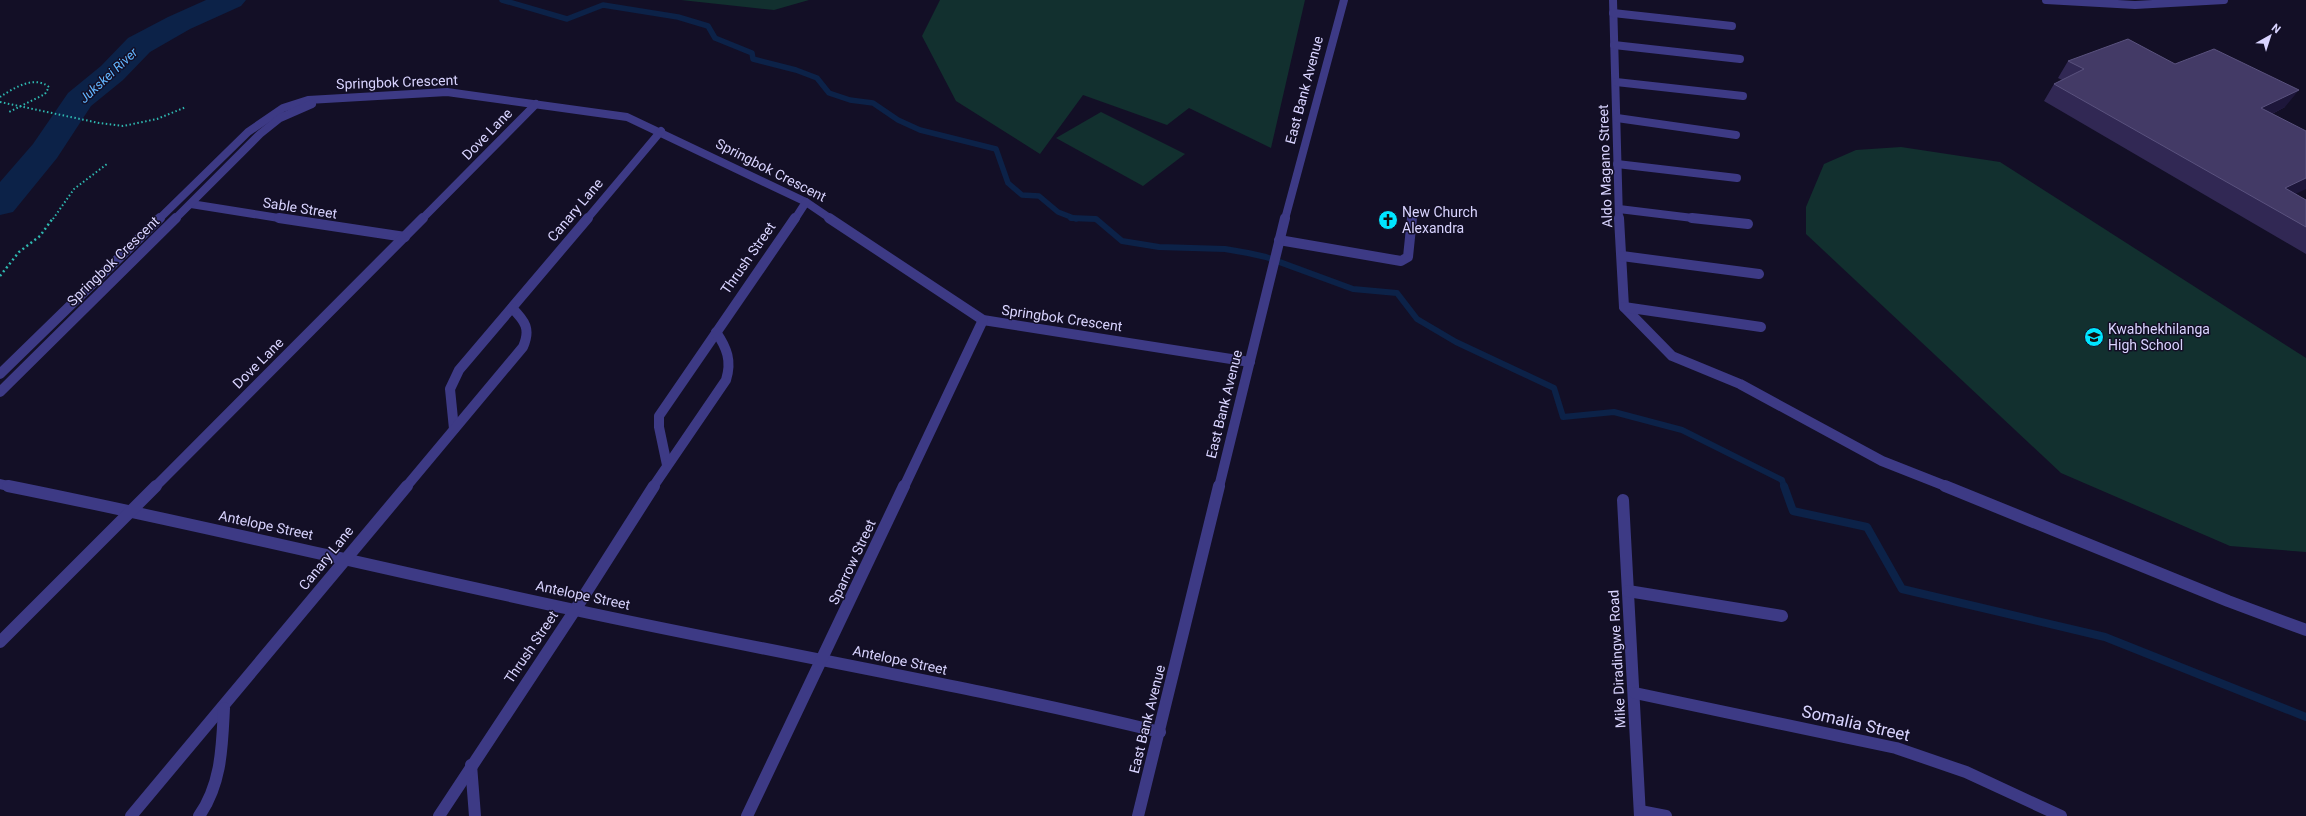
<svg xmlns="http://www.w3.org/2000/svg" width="2306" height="816" viewBox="0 0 2306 816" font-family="Roboto,sans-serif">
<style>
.green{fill:#12302f}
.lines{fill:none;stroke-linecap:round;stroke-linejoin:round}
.stream-far2{stroke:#0c2248;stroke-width:5.5}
.stream-far1{stroke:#0c2248;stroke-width:6}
.stream{stroke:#0c2248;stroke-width:8}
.river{fill:#0c2248;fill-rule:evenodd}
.path-far1{stroke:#2fb8b0;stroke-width:2;stroke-dasharray:1.5 2.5;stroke-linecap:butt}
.path{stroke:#2fb8b0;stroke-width:2.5;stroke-dasharray:2 3;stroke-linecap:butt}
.lane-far1{stroke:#3d3a85;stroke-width:8}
.lane{stroke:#3d3a85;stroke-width:10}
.street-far2{stroke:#3d3a85;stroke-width:8}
.street-far1{stroke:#3d3a85;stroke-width:10}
.street{stroke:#3d3a85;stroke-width:12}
.wall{fill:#312854}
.shaded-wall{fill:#1d163a}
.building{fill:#433a66;stroke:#5a527e}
.labels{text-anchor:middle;stroke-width:3;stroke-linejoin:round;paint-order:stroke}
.far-water-label{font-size:13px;font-style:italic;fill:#62b6ff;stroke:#130f26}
.street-label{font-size:14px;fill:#d9d4ff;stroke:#130f26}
.poi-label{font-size:14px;fill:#d9d4ff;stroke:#130f26;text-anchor:start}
.near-street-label{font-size:17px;fill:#d9d4ff;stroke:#130f26}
</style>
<rect width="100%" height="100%" fill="#130f26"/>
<!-- green -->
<g class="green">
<path d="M 681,0 L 809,0 L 774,10 Z"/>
<path d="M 940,0 L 1305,0 L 1271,148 L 1189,108 L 1167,125 L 1083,95 L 1040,154 L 956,101 L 922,36 Z"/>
<path d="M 1101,112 L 1185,154 L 1143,186 L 1056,138 Z"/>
<path d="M 1901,147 L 2000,162 L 2306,358 L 2306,552 L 2230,546 L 2061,473 L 1806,234 L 1806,207 L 1824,164 L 1856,150 Z"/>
</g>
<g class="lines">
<!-- stream-far2 -->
<path class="stream-far2" d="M 502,0 L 567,19 L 603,5 L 678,17 L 708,26 L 715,38 L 752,53 L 753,59 L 796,70 L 817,78 L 829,93 L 850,100 L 873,103 L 898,120 L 920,130 L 996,149 L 1008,183 L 1022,195 L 1039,196 L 1058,212 L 1076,219"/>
<!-- stream-far1 -->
<path class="stream-far1" d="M 1071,218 L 1096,219 L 1122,241 L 1159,247 L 1225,249 L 1248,253 L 1266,257 L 1353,289 L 1397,293 L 1417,319 L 1456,342 L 1554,388 L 1563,417 L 1614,412 L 1682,430 L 1782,480 L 1784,487"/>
<!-- stream -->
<path class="stream" d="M 1784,486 L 1793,511 L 1867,527 L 1902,589 L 2105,637 L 2306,717"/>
<!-- river -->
<path class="river" d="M 206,0 L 246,0 L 241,6 L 190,29 L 150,52 L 123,80 L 91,106 L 57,158 L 13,212 L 0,215 L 0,182 L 33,144 L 68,93 L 101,66 L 128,38 L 168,17 Z"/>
<!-- path-far1 -->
<g class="path-far1">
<path d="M 0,97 C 14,88 34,75 49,87 L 45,94 L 9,112"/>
<path d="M 0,102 L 99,123 L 123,126 L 157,119 L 186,107"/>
<path d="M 53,219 L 74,189 L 107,164"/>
</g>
<!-- path -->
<path class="path" d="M 0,276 L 19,252 L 40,236 L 53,218"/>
<!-- lane-far1 -->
<path class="lane-far1" d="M 1412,219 L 1413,213"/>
<!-- lane -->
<path class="lane" d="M 1279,240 L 1401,261 L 1408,257 L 1412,218"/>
<!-- street-far2 -->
<g class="street-far2">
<path d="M 1613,0 L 1619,219"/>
<path d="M 2046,0 L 2135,5 L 2224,0"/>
<path d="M 1613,13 L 1732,26"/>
<path d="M 1614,45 L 1740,59"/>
<path d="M 1616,82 L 1743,96"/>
<path d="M 1617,118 L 1736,135"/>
<path d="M 1617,164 L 1737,178"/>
<path d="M 191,204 L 285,219"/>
<path d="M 1619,209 L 1701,219"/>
<path d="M 159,219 L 248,132 L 283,108 L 308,100 L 447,92 L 627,117 L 806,202 L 831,219"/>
<path d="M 175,219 L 260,134 L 280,118 L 312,104"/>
<path d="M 422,219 L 536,104"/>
<path d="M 587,219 L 661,131"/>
<path d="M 795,219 L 806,202"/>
<path d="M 1285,219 L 1344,0"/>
</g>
<!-- street-far1 -->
<g class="street-far1">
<path d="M 279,218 L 405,237"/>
<path d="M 829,218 L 983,320 L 1250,362"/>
<path d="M 1619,218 L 1624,307 L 1672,356 L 1740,384 L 1882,461 L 1948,487"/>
<path d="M 1692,218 L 1748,224"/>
<path d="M 1622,256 L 1759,274"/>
<path d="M 1624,307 L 1761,327"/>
<path d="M 0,374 L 160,218"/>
<path d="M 0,392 L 176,218"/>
<path d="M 454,429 L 450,389 L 459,370 L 588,218"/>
<path d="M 667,465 L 659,427 L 659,416 L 795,218"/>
<path d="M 0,484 L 13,487"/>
<path d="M 155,487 L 423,218"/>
<path d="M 406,487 L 523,347 C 531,329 525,321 512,308"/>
<path d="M 653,487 L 726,380 C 732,361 727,348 716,332"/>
<path d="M 904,487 L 983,320"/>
<path d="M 1219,487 L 1285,218"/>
</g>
<!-- street -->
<g class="street">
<path d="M 8,486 C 198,524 386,570 575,610 C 770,652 966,685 1160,732"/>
<path d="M 1945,486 L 2228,601 L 2306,630"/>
<path d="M 1623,500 L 1640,816"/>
<path d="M 1628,591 L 1782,616"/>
<path d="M 0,642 L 156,486"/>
<path d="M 1635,693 L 1896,748 L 1966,772 L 2061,816"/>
<path d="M 471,765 L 475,816"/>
<path d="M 1640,811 L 1666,816"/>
<path d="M 131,816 L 407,486"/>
<path d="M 199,816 C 222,783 222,746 224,708"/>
<path d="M 439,816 L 575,610 L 654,486"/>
<path d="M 747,816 L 904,486"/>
<path d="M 1138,816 L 1219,486"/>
</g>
</g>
<!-- wall -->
<path class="wall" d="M 2068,61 L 2175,64 L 2285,107 L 2272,114 L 2295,194 L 2306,200 L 2306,254 L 2044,101 L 2054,84 L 2062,80 L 2058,78 Z"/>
<!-- shaded-wall -->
<g class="shaded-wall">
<path d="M 2299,90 L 2285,107 L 2248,126 L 2261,108 Z"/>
<path d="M 2306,178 L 2306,189 L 2270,206 L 2285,188 Z"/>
</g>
<!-- building -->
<path class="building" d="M 2128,39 L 2175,64 L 2214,49 L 2299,90 L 2261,108 L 2306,131 L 2306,178 L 2285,188 L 2306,200 L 2306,227 L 2054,84 L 2084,69 L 2068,61 Z"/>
<!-- icons -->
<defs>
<symbol id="church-disc" viewBox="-11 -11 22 22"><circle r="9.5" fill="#00e5ff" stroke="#130f26"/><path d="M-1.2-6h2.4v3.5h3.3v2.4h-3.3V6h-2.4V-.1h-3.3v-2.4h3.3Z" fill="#111"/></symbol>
<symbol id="school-disc" viewBox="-11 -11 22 22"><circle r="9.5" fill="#00e5ff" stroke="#130f26"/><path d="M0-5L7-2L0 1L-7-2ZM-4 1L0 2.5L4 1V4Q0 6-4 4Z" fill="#111"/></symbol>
</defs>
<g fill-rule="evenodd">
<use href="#church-disc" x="1377" y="209" width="22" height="22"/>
<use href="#school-disc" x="2083" y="326" width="22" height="22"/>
</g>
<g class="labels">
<!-- far-water labels -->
<g class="far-water-label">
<text transform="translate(108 75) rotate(-43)" y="5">Jukskei River</text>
</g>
<!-- street labels -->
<g class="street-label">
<text transform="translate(397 82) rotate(-2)" y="5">Springbok Crescent</text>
<text transform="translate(1304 90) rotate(-75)" y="5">East Bank Avenue</text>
<text transform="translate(487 134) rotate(-46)" y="5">Dove Lane</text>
<text transform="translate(1605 166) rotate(-92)" y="5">Aldo Magano Street</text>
<text transform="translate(771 170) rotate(27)" y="5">Springbok Crescent</text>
<text transform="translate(300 208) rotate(9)" y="5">Sable Street</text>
<text transform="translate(575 210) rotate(-50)" y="5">Canary Lane</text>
<text transform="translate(748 258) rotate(-55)" y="5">Thrush Street</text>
<text transform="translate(113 261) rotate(-44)" y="5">Springbok Crescent</text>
<text transform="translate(1062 318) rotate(8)" y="5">Springbok Crescent</text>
<text transform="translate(258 363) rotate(-45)" y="5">Dove Lane</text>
<text transform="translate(1224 404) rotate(-76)" y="5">East Bank Avenue</text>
<text transform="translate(266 525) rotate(12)" y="5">Antelope Street</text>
<text transform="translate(326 558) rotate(-51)" y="5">Canary Lane</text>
<text transform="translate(852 562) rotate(-65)" y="5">Sparrow Street</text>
<text transform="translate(583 595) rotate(12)" y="5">Antelope Street</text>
<text transform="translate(531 647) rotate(-56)" y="5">Thrush Street</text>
<text transform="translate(1617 659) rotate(-93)" y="5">Mike Diradingwe Road</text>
<text transform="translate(900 660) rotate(12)" y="5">Antelope Street</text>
<text transform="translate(1147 719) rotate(-76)" y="5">East Bank Avenue</text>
</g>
<!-- poi labels -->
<g class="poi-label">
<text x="1402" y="217">New Church<tspan x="1402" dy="16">Alexandra</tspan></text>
<text x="2108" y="334">Kwabhekhilanga<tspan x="2108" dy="16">High School</tspan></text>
</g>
<!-- near-street labels -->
<g class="near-street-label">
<text transform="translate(1856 723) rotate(13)" y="6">Somalia Street</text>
</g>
</g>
<!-- north arrow -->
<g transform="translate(2270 36) rotate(39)" stroke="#130f26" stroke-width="3" paint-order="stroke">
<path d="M0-3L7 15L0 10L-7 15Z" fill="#d9d4ff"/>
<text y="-6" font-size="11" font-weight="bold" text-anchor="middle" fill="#d9d4ff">N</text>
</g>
</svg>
